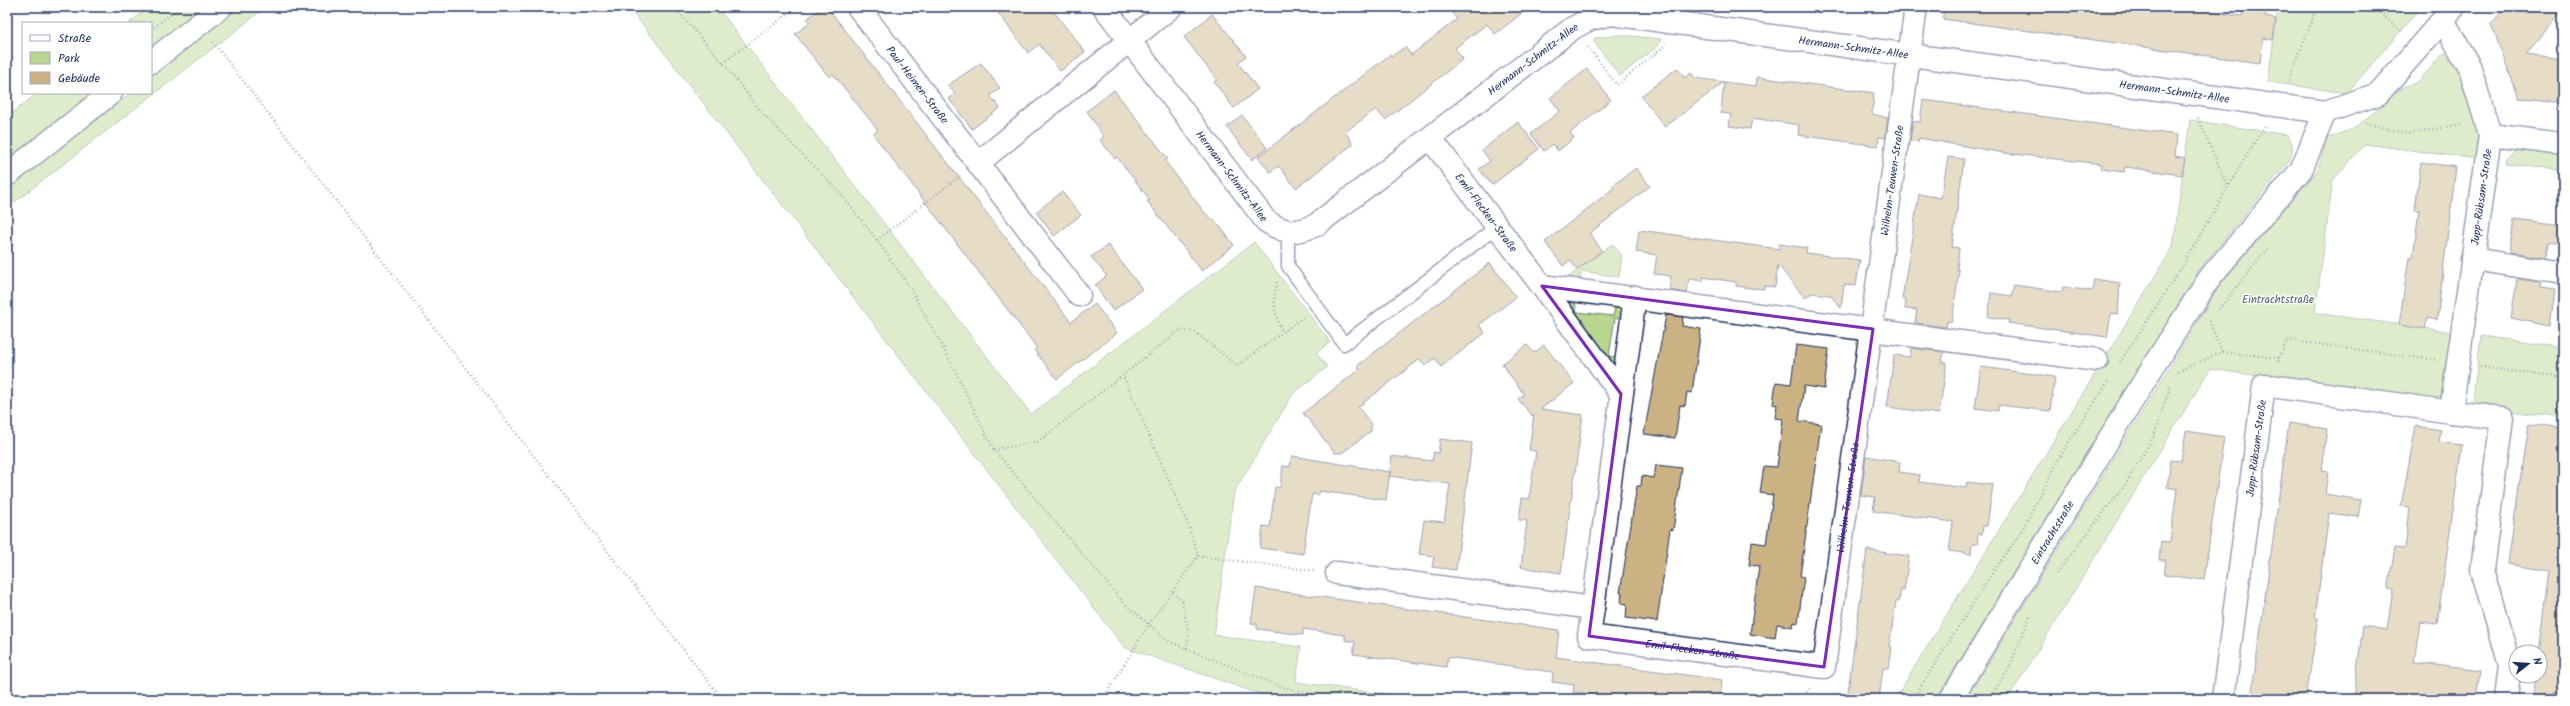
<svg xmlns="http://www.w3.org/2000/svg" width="2570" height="706" viewBox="0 0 2570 706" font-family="Kalam,sans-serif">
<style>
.green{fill:#b9d68e;stroke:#6a8276}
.building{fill:#cbb282;stroke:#1b2f5e}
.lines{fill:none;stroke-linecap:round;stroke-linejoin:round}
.lane-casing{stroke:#1b2f5e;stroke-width:15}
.street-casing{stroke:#1b2f5e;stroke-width:25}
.secondary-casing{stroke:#1b2f5e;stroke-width:25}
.path{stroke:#1b2f5e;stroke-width:2.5;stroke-dasharray:1 3;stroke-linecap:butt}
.lane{stroke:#fff;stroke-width:12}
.street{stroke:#fff;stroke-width:22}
.secondary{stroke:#fff;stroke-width:22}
.marked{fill:none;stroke:#7b2cbf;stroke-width:3;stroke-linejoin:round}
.labels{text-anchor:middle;stroke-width:3;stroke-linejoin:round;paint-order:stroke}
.street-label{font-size:11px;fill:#1b2f5e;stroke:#fff}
.park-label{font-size:11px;fill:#4a616c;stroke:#fff}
</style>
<rect width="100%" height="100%" fill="#fff"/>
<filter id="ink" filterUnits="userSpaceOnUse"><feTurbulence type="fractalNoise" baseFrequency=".025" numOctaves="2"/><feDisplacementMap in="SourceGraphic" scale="8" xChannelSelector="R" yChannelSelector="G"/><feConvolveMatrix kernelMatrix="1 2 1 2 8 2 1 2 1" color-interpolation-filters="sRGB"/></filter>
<g filter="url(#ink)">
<!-- green -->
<g class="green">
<path d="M 149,7 L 202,7 L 151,47 L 151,23 L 129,23 Z"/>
<path d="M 240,7 L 266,7 L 7,208 L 7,190 L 131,93 L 151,93 L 151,77 Z"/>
<path d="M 629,7 L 717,7 L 1031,414 L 1254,242 L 1330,342 L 1316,353 L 1327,367 L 1293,394 L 1234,492 L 1214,635 L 1301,647 L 1296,682 L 1421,699 L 1274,699 L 1124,647 Z"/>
<path d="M 2278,7 L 2421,7 L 2347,93 L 2268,82 Z"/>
<path d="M 1620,35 L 1661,39 L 1659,45 L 1620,76 L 1594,42 L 1595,38 Z"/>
<path d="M 2445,52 L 2463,75 L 2478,129 L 2477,159 L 2365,144 L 2333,180 L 2315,313 L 2453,332 L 2444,402 L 2210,369 L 2008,699 L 1966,699 L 2222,282 L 2317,171 L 2328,138 L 2355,128 L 2403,87 L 2417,83 Z"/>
<path d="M 38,93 L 92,93 L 7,159 L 7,117 Z"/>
<path d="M 2190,120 L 2288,135 C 2294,145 2293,150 2289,161 L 2201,267 L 1936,699 L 1895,699 L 2173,247 Z"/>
<path d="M 2519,148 L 2563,153 L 2563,171 L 2505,163 L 2506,158 Z"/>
<path d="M 1612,244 L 1622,255 L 1619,277 L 1582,271 L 1579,281 L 1566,279 Z"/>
<path d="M 1564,301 L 1575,303 L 1577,312 L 1613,316 L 1615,308 L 1626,309 L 1625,319 L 1615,318 L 1609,356 L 1619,358 L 1617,369 L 1610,368 Z"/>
<path d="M 2481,336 L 2563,348 L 2563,418 L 2472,406 Z"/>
</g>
<!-- building -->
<g class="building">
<path d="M 822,7 L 827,7 L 1071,322 L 1095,304 L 1117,333 L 1057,379 L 1034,350 L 1037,348 L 873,134 L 878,130 L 833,74 L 829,77 L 795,34 L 810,23 L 807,19 Z"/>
<path d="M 994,7 L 1050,7 L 1085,52 L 1060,71 L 1039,44 L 1028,53 Z"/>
<path d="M 1447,7 L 1530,7 L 1495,34 L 1487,24 L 1455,48 L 1463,59 L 1385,120 L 1376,109 L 1345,132 L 1353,144 L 1296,188 L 1279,166 L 1270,172 L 1258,157 L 1391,54 L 1392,56 L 1405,47 L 1411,55 L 1457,19 Z"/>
<path d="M 1943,7 L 2207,7 L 2207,11 L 2242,16 L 2243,8 L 2266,12 L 2265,17 L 2276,19 L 2273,40 L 2263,38 L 2260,63 L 1943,19 Z"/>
<path d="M 2506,7 L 2563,7 L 2563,10 L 2526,54 L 2563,59 L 2563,104 L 2519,98 L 2491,24 Z"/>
<path d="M 1212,14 L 1246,56 L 1238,63 L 1258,89 L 1234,108 L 1214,82 L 1217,80 L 1184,37 Z"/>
<path d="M 981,63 L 1000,88 L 990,96 L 1000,108 L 972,129 L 949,99 L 955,94 L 948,85 Z"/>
<path d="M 1677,68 L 1685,78 L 1691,73 L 1695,78 L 1724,82 L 1665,127 L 1641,96 Z"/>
<path d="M 1587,69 L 1611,100 L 1570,133 L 1574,138 L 1558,151 L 1553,144 L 1544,151 L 1531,134 L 1560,111 L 1550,98 Z"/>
<path d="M 1757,77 L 1874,93 L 1872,114 L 1888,118 L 1885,138 L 1879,137 L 1878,146 L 1798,135 L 1799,125 L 1752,118 L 1750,129 L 1729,126 L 1731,114 L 1721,113 L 1724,82 L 1756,86 Z"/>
<path d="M 1114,90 L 1168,159 L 1165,161 L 1204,212 L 1213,220 L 1214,219 L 1234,245 L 1202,271 L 1147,201 L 1150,200 L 1117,157 L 1115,159 L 1100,140 L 1104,137 L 1087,111 Z"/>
<path d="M 1923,100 L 2177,135 L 2175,156 L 2185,158 L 2182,175 L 2125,167 L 2124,172 L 2101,169 L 2102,164 L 2004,153 L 1919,138 L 1918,142 L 1910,141 L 1913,121 L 1920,122 Z"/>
<path d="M 1242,115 L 1267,148 L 1252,160 L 1227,127 Z"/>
<path d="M 1518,122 L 1539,149 L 1492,185 L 1479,169 L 1490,161 L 1482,150 Z"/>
<path d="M 1948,157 L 1964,159 L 1952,247 L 1959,248 L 1957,270 L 1959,270 L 1952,322 L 1947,321 L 1946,327 L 1915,323 L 1917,310 L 1905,309 L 1906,299 L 1902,299 L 1919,194 L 1941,198 Z"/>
<path d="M 2421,162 L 2456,167 L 2437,320 L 2427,318 L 2425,329 L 2399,325 L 2409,257 L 2413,257 L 2419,210 L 2415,210 Z"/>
<path d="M 1636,168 L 1650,186 L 1590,233 L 1602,251 L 1577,270 L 1570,260 L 1563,266 L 1545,242 L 1614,188 L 1612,186 Z"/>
<path d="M 1062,192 L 1081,215 L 1054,236 L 1036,212 Z"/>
<path d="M 2515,219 L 2563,225 L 2563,244 L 2547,242 L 2545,258 L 2510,252 Z"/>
<path d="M 1639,230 L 1779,249 L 1779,244 L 1792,246 L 1807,248 L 1806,253 L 1860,260 L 1856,286 L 1844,285 L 1841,308 L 1830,295 L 1812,293 L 1805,298 L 1778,265 L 1775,287 L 1764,286 L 1764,289 L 1750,288 L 1736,286 L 1736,282 L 1703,277 L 1703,281 L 1689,279 L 1687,293 L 1669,290 L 1671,276 L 1654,274 L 1657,255 L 1636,252 Z"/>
<path d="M 1108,245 L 1142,289 L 1113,311 L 1095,285 L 1107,276 L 1091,257 Z"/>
<path d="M 1490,263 L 1516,297 L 1479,325 L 1485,333 L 1441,367 L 1435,358 L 1425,366 L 1420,359 L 1358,407 L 1371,424 L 1371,431 L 1342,453 L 1335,453 L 1303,413 L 1360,369 L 1357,366 Z"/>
<path d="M 2094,279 L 2120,283 L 2118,315 L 2111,314 L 2107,337 L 2008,323 L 2009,320 L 1988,317 L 1991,293 L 2012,296 L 2014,285 L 2062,292 L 2063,287 L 2092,291 Z"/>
<path d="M 2517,279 L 2542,282 L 2541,288 L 2554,290 L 2549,326 L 2511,318 Z"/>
<path d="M 1666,315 L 1683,317 L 1682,326 L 1701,329 L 1692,393 L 1687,392 L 1685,406 L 1680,405 L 1675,438 L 1644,434 Z"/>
<path d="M 1527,345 L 1534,353 L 1544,345 L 1574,383 L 1541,409 L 1583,415 L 1561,573 L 1521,567 L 1527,521 L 1519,520 L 1522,498 L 1529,499 L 1536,451 L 1529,450 L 1534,414 L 1532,416 L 1518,399 L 1524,394 L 1502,364 Z"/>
<path d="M 1796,345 L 1829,349 L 1824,389 L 1804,386 L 1799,421 L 1821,424 L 1800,576 L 1804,577 L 1798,623 L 1794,622 L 1793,627 L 1777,624 L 1775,638 L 1750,634 L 1759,566 L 1749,565 L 1752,542 L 1766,544 L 1773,495 L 1760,493 L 1764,466 L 1777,467 L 1783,419 L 1775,418 L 1777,405 L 1773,404 L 1776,382 L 1791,384 Z"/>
<path d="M 1911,348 L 1944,352 L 1942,362 L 1947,362 L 1939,414 L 1887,407 L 1894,355 L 1910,357 Z"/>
<path d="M 1981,367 L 2055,377 L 2050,411 L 1999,405 L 1998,411 L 1975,408 Z"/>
<path d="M 2289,423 L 2327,429 L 2321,470 L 2328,471 L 2325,494 L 2361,500 L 2358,517 L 2329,513 L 2315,618 L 2318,618 L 2306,699 L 2251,699 Z"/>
<path d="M 2528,424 L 2563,429 L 2563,530 L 2559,562 L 2563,562 L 2563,693 L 2555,691 L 2554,699 L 2533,696 L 2536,676 L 2540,676 L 2539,652 L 2550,571 L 2508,564 Z"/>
<path d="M 2416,426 L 2441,430 L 2439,442 L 2462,445 L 2437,624 L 2420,622 L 2414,662 L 2480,671 L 2476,699 L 2353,699 L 2363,626 L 2387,630 L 2393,590 L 2388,589 L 2395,548 L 2405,549 L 2410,508 L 2401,506 Z"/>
<path d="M 2186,431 L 2224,437 L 2204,580 L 2164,575 L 2166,560 L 2159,560 L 2161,541 L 2170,542 L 2177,489 L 2167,487 L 2171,460 L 2181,461 Z"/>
<path d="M 1440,439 L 1472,443 L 1456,570 L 1432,567 L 1434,556 L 1419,554 L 1424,520 L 1444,522 L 1450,484 L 1389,476 L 1392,456 L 1432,461 L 1434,452 L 1438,453 Z"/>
<path d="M 1292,456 L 1390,472 L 1386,500 L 1319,491 L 1318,495 L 1312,494 L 1303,554 L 1260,548 L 1263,526 L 1270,527 L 1275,487 L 1280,488 L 1283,466 L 1290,467 Z"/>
<path d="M 1866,456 L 1900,462 L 1899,472 L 1920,475 L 1919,482 L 1966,488 L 1967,482 L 1993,485 L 1987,526 L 1983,526 L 1982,534 L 1978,534 L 1977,544 L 1972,544 L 1971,554 L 1949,551 L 1953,522 L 1873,511 L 1875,497 L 1861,495 Z"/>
<path d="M 1656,465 L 1682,468 L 1673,530 L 1670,529 L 1657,622 L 1626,618 L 1627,604 L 1621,603 L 1622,593 L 1620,593 L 1637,486 L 1641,486 L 1642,476 L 1654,478 Z"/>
<path d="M 1867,550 L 1909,556 L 1904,591 L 1901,590 L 1899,602 L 1896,601 L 1889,647 L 1892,647 L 1889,668 L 1883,668 L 1879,699 L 1847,699 Z"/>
<path d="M 1256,588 L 1559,630 L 1556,657 L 1722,680 L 1720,699 L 1607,699 L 1608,697 L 1573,692 L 1574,685 L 1552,682 L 1553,672 L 1448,657 L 1446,667 L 1353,654 L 1355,642 L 1345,640 L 1345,635 L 1303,629 L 1303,635 L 1257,629 L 1257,624 L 1251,623 Z"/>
</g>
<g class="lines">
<defs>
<path id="lane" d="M 1288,231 L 1288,266 L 1344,344 L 1498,226"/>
<g id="street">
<path id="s1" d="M 858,7 L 1079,295"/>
<path id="s2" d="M 1104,7 L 1266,221 C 1286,234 1294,234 1316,225 L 1573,28 L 1590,19 L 1612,14 L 2325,112 L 2378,94 L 2454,7"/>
<path d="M 2443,20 L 2470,68 L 2490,135 L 2451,412 L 2502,418 L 2482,570 L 2510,665 L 2506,699"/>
<path d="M 2490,135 L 2563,144"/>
<path id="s3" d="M 1431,139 L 1542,286 L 2097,360"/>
<path d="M 978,163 L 1171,7"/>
<path d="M 2472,259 L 2563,273"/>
<path d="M 1542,286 L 1621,394"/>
<path id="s4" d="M 1337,573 L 1593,608 L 1589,636 L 1824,667 L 1916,7"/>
<path d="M 1593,608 L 1635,297"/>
<path id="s5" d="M 1951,699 L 2157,360 L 2211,276 L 2301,170 L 2325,112"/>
<path id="s6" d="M 2223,699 L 2264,385 L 2451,412"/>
</g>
<g id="secondary">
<path d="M 151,62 L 221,7"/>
<path d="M 7,175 L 111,93"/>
</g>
</defs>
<!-- lane casing -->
<use href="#lane" class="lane-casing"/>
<!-- street casing -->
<use href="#street" class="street-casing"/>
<!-- secondary casing -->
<use href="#secondary" class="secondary-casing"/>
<!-- path -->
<g class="path">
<path d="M 674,7 L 723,63 L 763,114 L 840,193 L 877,240 L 911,289 L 950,361 L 994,450"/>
<path d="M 2374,7 L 2402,32"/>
<path d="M 151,30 L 180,7"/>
<path d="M 213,42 L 722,699"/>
<path d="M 1588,47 L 1617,85 L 1667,44"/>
<path d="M 723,63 L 797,7"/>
<path d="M 2288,83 L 2317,7"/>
<path d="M 2198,118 L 2227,185"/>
<path d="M 2366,123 L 2407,134 L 2463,124"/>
<path d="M 877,240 L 960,176"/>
<path d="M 1277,282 C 1272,302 1275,314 1282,332"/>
<path d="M 2219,309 L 2267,249"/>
<path d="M 1303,317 L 1237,366 L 1195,332 L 1180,330 L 1039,441 L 994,450 L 1123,602 L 1168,641 L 1282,687 L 1328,699"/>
<path d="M 2209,321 L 2222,352"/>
<path d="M 2279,358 L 2287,340 L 2436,360"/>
<path d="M 2120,362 C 2147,321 2175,280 2200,236 C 2221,199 2242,162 2265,126"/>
<path d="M 2480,367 L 2563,378"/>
<path d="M 2178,371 L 2222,352 L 2279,358 L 2278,364"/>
<path d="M 1198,556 L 1315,571"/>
<path d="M 2056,574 L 2125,485 L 2154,436 L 2171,384"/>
<path d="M 1173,592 L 1182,601 L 1189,635 L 1186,649"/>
<path d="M 1103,699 L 1149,624 L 1198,556 L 1189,527 L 1123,375"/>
<path d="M 1802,699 L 1810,688"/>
<path d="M 1913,699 L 1996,567 L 2019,536 L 2062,453 L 2109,380"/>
<path d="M 1989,699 L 2008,670 L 2030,616"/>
</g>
<!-- lane -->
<use href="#lane" class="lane"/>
<!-- street -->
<use href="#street" class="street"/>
<!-- secondary -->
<use href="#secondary" class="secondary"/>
</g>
</g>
<!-- marked area -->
<path d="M0 0H2570V706H0ZM 1542,286 L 1873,329 L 1824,667 L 1589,636 L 1621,394 Z" fill="#fff" fill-opacity=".55" fill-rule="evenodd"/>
<path class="marked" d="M 1542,286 L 1873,329 L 1824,667 L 1589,636 L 1621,394 Z"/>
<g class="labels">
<!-- street labels -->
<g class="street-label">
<text dy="4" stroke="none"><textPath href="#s2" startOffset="931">Hermann-Schmitz-Allee</textPath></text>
<text dy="4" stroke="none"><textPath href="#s2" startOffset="595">Hermann-Schmitz-Allee</textPath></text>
<text dy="4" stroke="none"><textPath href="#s1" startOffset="98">Paul-Heimen-Straße</textPath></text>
<text dy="4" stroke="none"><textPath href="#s2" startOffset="1255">Hermann-Schmitz-Allee</textPath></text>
<text dy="4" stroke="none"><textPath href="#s2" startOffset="212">Hermann-Schmitz-Allee</textPath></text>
<text dy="4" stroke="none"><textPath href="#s4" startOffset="1015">Wilhelm-Teuwen-Straße</textPath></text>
<text transform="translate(2481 197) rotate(-82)" y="4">Jupp-Rübsam-Straße</text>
<text dy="4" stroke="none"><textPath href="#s3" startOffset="92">Emil-Flecken-Straße</textPath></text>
<text dy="4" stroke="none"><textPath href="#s6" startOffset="253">Jupp-Rübsam-Straße</textPath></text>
<text dy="4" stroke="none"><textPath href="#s4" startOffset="695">Wilhelm-Teuwen-Straße</textPath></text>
<text dy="4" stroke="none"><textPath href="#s5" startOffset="195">Eintrachtstraße</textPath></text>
<text dy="4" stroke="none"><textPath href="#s4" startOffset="391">Emil-Flecken-Straße</textPath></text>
</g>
<!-- park labels -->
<g class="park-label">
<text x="2278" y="303">Eintrachtstraße</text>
</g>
</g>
<!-- margin -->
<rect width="2570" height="706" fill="none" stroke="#fff" stroke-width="24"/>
<rect x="12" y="12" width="2546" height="682" fill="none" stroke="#1b2f5e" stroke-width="1.5" filter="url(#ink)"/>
<!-- legend -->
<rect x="22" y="22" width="130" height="72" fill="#ffffff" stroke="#a4acbf"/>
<rect x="30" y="35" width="20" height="6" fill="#ffffff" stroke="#a4acbf"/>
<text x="58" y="42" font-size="12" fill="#1b2f5e">Straße</text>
<rect x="30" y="52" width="20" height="12" fill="#b9d68e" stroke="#a4acbf"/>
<text x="58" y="62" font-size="12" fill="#1b2f5e">Park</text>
<rect x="30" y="72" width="20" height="12" fill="#cbb282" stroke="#a4acbf"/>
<text x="58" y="82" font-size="12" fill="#1b2f5e">Gebäude</text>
<!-- north arrow -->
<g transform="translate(2528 664) rotate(73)"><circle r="19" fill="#ffffff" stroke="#a4acbf"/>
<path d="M0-3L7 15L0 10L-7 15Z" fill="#1b2f5e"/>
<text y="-6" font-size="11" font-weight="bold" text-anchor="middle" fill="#1b2f5e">N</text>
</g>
</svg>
